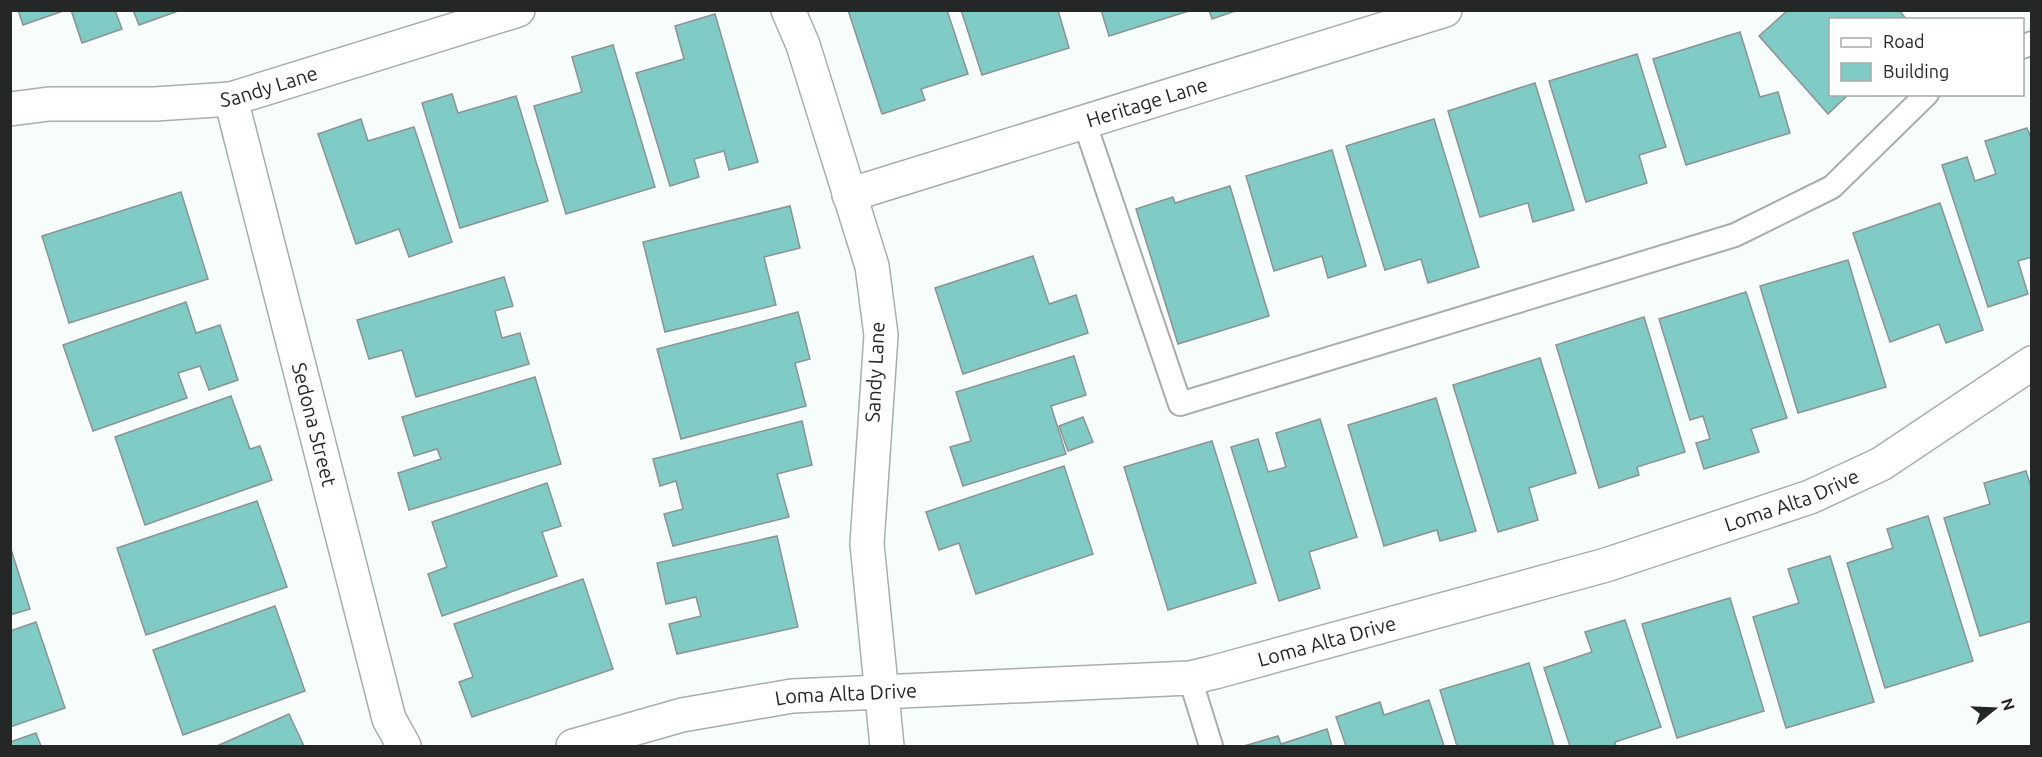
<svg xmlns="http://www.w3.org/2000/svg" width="2042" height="757" viewBox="0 0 2042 757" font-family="Ubuntu,sans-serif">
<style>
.building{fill:#7eccc5;stroke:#8d9392;stroke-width:1.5}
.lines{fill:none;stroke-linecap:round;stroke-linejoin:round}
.service-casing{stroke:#a9aeab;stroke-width:26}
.minor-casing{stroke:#a9aeab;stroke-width:36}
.service{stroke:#fff;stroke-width:22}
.minor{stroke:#fff;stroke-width:33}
.labels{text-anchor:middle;stroke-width:6;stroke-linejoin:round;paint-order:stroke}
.street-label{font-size:20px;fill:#252726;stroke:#fff}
</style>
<rect width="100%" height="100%" fill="#f7fdfa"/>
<!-- building -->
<g class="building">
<path d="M 18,10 L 66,10 L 23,25 Z"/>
<path d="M 71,10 L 115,10 L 122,29 L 82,43 Z"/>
<path d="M 133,10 L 181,10 L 139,25 Z"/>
<path d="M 848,10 L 947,10 L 968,74 L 921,89 L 925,100 L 882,114 Z"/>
<path d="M 961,10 L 1058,10 L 1069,48 L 982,75 Z"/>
<path d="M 1101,10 L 1192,10 L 1109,36 Z"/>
<path d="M 1209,10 L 1238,10 L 1212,19 Z"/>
<path d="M 1788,10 L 1899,10 L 1907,20 L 1830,20 L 1830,94 L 1849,94 L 1828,114 L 1759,36 Z"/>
<path d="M 715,14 L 758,162 L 729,170 L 724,151 L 694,159 L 699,177 L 670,186 L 636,73 L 684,59 L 675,26 Z"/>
<path d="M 1740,32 L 1760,97 L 1778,92 L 1790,133 L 1686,165 L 1653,59 Z"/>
<path d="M 613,45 L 655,187 L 566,214 L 534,106 L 582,92 L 572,57 Z"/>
<path d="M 1637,54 L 1666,147 L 1639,155 L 1647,183 L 1586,202 L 1549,81 Z"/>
<path d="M 1535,83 L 1574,210 L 1533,222 L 1528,203 L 1480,217 L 1448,111 Z"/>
<path d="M 452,94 L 458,113 L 516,96 L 548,201 L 460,228 L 422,103 Z"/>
<path d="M 361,119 L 368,141 L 414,127 L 452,242 L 409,257 L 399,229 L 356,244 L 318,134 Z"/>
<path d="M 1434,119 L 1479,267 L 1428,283 L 1421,259 L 1385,270 L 1346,146 Z"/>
<path d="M 2027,128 L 2032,140 L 2032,257 L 2018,261 L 2028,294 L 1988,307 L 1942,165 L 1967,157 L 1975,181 L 1996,174 L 1985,141 Z"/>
<path d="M 1332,150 L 1366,266 L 1328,278 L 1322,256 L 1274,271 L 1246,176 Z"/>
<path d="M 1230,186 L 1269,316 L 1178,344 L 1136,209 L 1173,197 L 1175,203 Z"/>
<path d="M 181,192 L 208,279 L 69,323 L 42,236 Z"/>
<path d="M 1940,203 L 1983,330 L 1946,343 L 1939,324 L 1890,342 L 1853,233 Z"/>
<path d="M 790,206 L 800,248 L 764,257 L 776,305 L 665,332 L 643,242 Z"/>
<path d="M 1033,256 L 1049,304 L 1076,295 L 1088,333 L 963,374 L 935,288 Z"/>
<path d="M 1848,260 L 1886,387 L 1798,413 L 1760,286 Z"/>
<path d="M 504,277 L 513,306 L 495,311 L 502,338 L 520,333 L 529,364 L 416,397 L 402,350 L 369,359 L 357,320 Z"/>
<path d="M 1746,292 L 1787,418 L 1751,429 L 1759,452 L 1704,469 L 1696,443 L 1710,439 L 1703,416 L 1690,420 L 1659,319 Z"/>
<path d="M 186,302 L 196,333 L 220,325 L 238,380 L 209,390 L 200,366 L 178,373 L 187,398 L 93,431 L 63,345 Z"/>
<path d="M 798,312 L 810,359 L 795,363 L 806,406 L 681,439 L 657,349 Z"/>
<path d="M 1644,317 L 1685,452 L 1637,467 L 1639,475 L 1599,488 L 1556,345 Z"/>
<path d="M 1074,356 L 1086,395 L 1051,406 L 1066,454 L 963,486 L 950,447 L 971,441 L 956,392 Z"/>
<path d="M 1540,358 L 1576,473 L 1529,488 L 1538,520 L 1498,532 L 1453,385 Z"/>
<path d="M 535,377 L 561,464 L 409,510 L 398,473 L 441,459 L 437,449 L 414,456 L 402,417 Z"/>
<path d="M 231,396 L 250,449 L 260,446 L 272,480 L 145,525 L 115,437 Z"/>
<path d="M 1436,398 L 1476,531 L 1440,541 L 1437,530 L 1384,546 L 1348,425 Z"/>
<path d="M 1083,417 L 1093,442 L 1068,451 L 1059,426 Z"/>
<path d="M 1320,419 L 1357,537 L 1309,552 L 1320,588 L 1279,601 L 1231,447 L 1258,439 L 1268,472 L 1286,467 L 1276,433 Z"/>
<path d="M 802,421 L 812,465 L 777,474 L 789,517 L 673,546 L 664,514 L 683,509 L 676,481 L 660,486 L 653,459 Z"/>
<path d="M 1212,441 L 1256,583 L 1168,610 L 1124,467 Z"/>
<path d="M 1064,466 L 1093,554 L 976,594 L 959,543 L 939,550 L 926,512 Z"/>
<path d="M 2026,471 L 2032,490 L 2032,621 L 1980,636 L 1944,518 L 1990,504 L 1984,483 Z"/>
<path d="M 547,483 L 561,526 L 542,532 L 557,576 L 442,616 L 428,574 L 447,567 L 432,522 Z"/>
<path d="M 257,501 L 287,587 L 146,635 L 117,548 Z"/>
<path d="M 1928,516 L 1973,661 L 1885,688 L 1847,563 L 1893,548 L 1887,529 Z"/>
<path d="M 777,536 L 798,627 L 677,654 L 669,624 L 701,616 L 696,597 L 666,604 L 657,563 Z"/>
<path d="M 10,546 L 30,609 L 10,615 Z"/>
<path d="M 1830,556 L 1874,702 L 1786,728 L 1753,617 L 1799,603 L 1788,569 Z"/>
<path d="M 583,579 L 613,669 L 472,717 L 459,682 L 473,677 L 454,624 Z"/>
<path d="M 1730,598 L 1764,711 L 1677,738 L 1642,624 Z"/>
<path d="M 275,606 L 305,691 L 183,735 L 153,650 Z"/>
<path d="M 1625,620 L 1661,727 L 1615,742 L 1616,746 L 1570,746 L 1544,668 L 1592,652 L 1585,632 Z"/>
<path d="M 36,622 L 65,708 L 10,727 L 10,631 Z"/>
<path d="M 1529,663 L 1554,746 L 1457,746 L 1440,690 Z"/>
<path d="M 1429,700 L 1444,746 L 1346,746 L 1336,717 L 1380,702 L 1384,715 Z"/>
<path d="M 289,714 L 304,746 L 217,746 Z"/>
<path d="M 1327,729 L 1332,746 L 1244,746 L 1278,736 L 1281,744 Z"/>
<path d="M 36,733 L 41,746 L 10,746 L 10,742 Z"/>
</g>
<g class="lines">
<defs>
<g id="service">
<path d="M 2022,47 L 2032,43"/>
<path d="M 1084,121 L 1180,404 L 1735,235 L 1832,187 L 1927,94"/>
<path d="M 1190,678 L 1211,746"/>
</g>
<g id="minor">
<path d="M 788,10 L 803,45 L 872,266 L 881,335 L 867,544 L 887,746"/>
<path id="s1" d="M 231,99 L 389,719 L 404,746"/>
<path id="s2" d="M 10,109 L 49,104 L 155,104 L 231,99 L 518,10"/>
<path id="s3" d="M 849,195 L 1445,10"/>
<path id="s4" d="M 573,746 L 682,715 L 792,696 L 1190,678 L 1215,672 L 1606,565 L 1810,497 L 1881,464 L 2032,363"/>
</g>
</defs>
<!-- service casing -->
<use href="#service" class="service-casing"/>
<!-- minor casing -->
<use href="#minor" class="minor-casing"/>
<!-- service -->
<use href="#service" class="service"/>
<!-- minor -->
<use href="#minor" class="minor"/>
</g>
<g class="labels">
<!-- street labels -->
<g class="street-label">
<text dy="7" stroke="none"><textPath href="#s2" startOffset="261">Sandy Lane</textPath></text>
<text dy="7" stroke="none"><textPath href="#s3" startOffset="312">Heritage Lane</textPath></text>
<text transform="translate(875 372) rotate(-87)" y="7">Sandy Lane</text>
<text dy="7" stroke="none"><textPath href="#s1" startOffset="336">Sedona Street</textPath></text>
<text dy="7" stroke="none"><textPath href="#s4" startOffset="1251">Loma Alta Drive</textPath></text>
<text dy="7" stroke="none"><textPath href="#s4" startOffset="765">Loma Alta Drive</textPath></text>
<text dy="7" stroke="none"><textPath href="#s4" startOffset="279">Loma Alta Drive</textPath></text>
</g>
</g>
<!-- border -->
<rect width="2042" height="757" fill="none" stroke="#252726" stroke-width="24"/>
<!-- legend -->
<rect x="1829" y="18" width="195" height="78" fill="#ffffff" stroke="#a8a9a8" stroke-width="1.5"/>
<rect x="1841" y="38" width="30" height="9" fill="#ffffff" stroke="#a8a9a8" stroke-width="1.5"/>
<text x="1883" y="48" font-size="18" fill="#252726">Road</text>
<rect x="1841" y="63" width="30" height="18" fill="#7eccc5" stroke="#a8a9a8" stroke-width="1.5"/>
<text x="1883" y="78" font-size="18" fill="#252726">Building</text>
<!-- north arrow -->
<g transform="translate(1994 709) rotate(72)" stroke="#ffffff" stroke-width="4.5" paint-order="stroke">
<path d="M0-4.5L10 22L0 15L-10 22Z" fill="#252726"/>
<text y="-9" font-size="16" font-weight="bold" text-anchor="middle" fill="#252726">N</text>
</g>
</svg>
